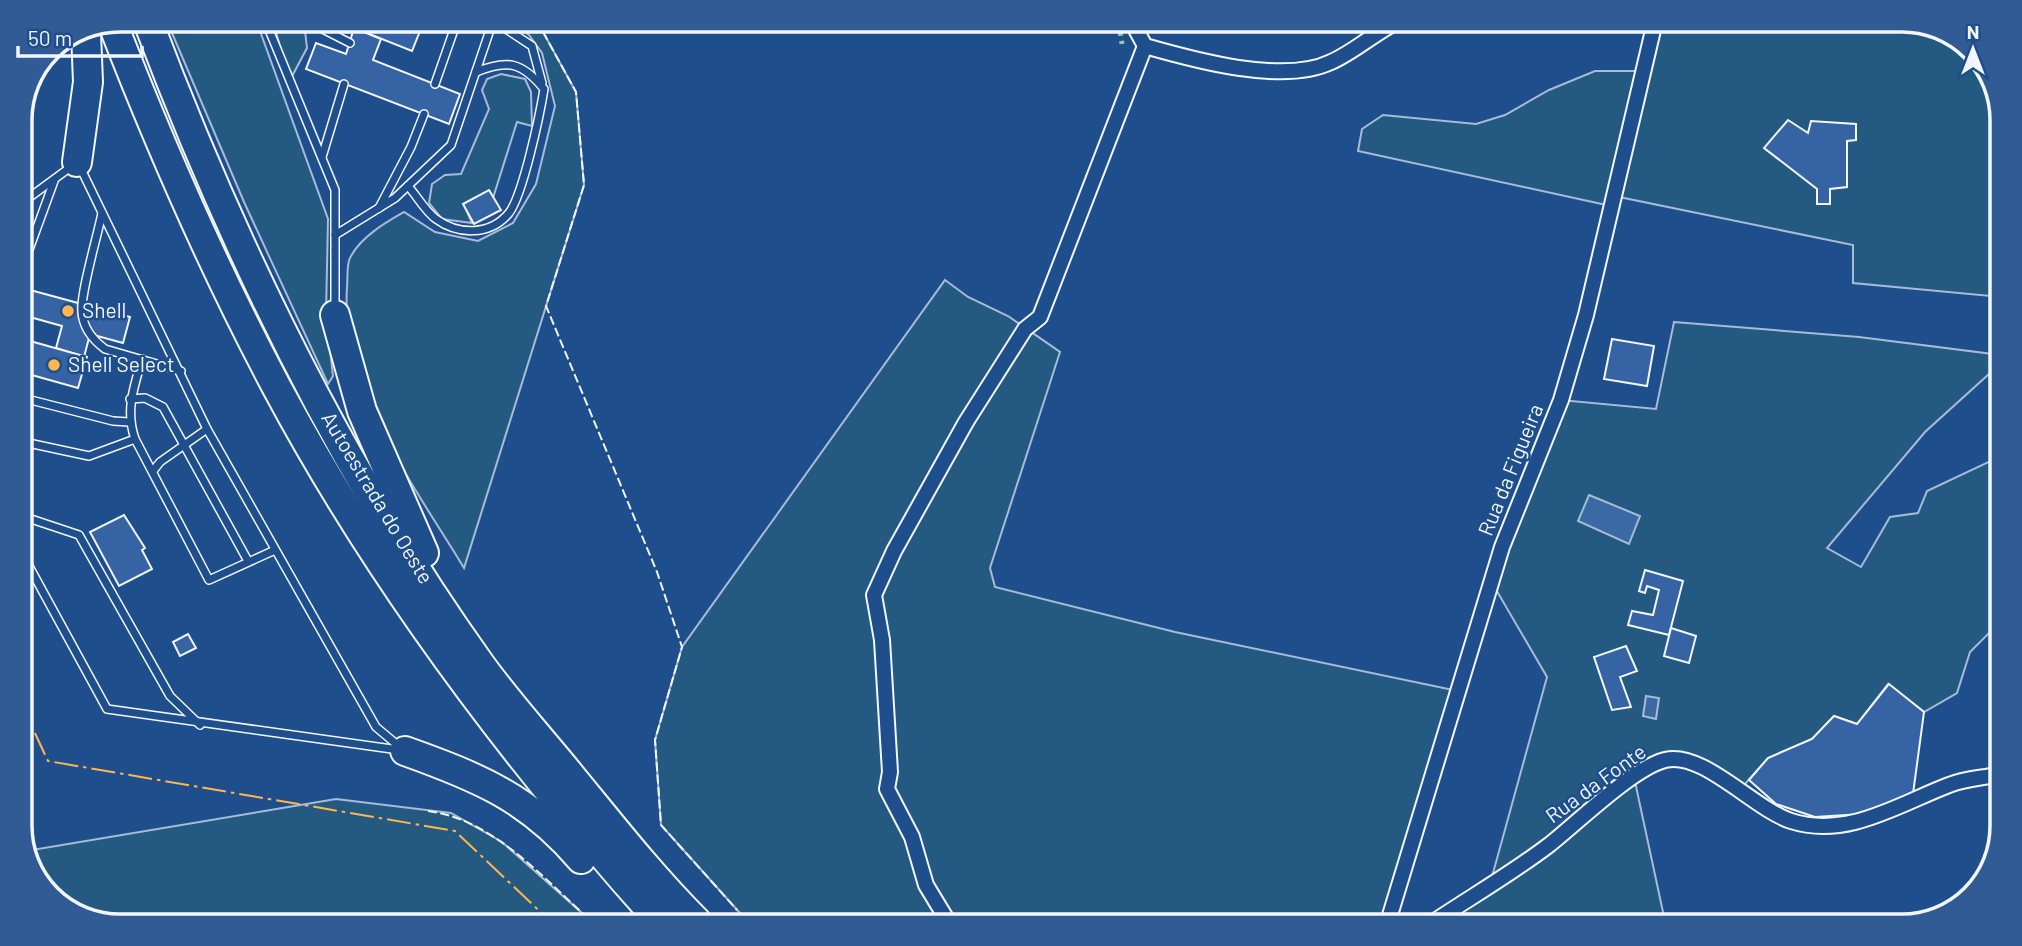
<svg xmlns="http://www.w3.org/2000/svg" width="2022" height="946" viewBox="0 0 2022 946" font-family="Barlow,sans-serif">
<style>
.green{fill:#245a82;stroke:#a8bbd7;stroke-width:2}
.water{fill:#3b69a3;stroke:#a8bbd7;stroke-width:2}
.building{fill:#3563a3;stroke:#f2f6ff;stroke-width:2}
.lines{fill:none;stroke-linecap:round;stroke-linejoin:round}
.lane-casing{stroke:#f2f6ff;stroke-width:10}
.street-casing{stroke:#f2f6ff;stroke-width:18}
.highway-casing{stroke:#f2f6ff;stroke-width:32}
.lane{stroke:#1f4e8c;stroke-width:7}
.street{stroke:#1f4e8c;stroke-width:14}
.highway{stroke:#1f4e8c;stroke-width:28}
.hedge{stroke:#97c8a6;stroke-width:5;stroke-dasharray:3.5 5;stroke-linecap:butt}
.fence{stroke:#f2f6ff;stroke-width:2;stroke-dasharray:9 3.5;stroke-linecap:butt}
.power{stroke:#ffb74d;stroke-width:2;stroke-dasharray:24 5 3.5 5;stroke-linecap:butt}
.poi-dot{fill:#ffb74d;stroke:#1f4e8c;stroke-width:2.5}
.labels{text-anchor:middle;stroke-width:5;stroke-linejoin:round;paint-order:stroke}
.poi-label{font-size:21px;fill:#f2f6ff;stroke:#1f4e8c;text-anchor:start}
.street-label{font-size:21px;fill:#f2f6ff;stroke:#1f4e8c}
.rim{fill:none;stroke:#f2f6ff;stroke-width:3.5}
</style>
<rect width="100%" height="100%" fill="#1f4e8c"/>
<!-- green -->
<g class="green">
<path d="M 166,19 L 256,20 L 328,219 L 326,314 L 333,376 L 328,384 L 244,202 Z"/>
<path d="M 290,21 L 305,31 L 307,48 L 290,80 L 275,29 L 282,22 Z"/>
<path d="M 509,21 L 537,21 L 576,92 L 584,185 L 464,568 C 414,485 340,389 347,287 C 348,278 346,263 351,256 C 362,236 385,223 404,212 L 435,232 L 478,241 L 513,223 L 536,184 L 555,106 L 542,53 L 529,35 Z"/>
<path d="M 1654,26 L 1941,27 L 1986,64 L 2003,114 L 2001,297 L 1853,283 L 1853,245 L 1614,196 L 1611,206 L 1358,151 L 1362,129 L 1383,115 L 1476,124 L 1505,115 L 1549,90 L 1595,71 L 1642,71 Z"/>
<path d="M 501,74 L 525,79 L 531,92 L 532,126 L 517,122 L 493,198 L 490,192 L 464,205 L 472,223 L 442,219 L 429,203 L 432,184 L 445,175 L 461,174 L 489,109 L 482,90 L 487,79 Z"/>
<path d="M 945,280 L 968,297 L 1008,316 L 1060,352 L 990,568 L 995,587 L 1175,632 L 1458,691 L 1387,925 L 748,922 L 661,825 L 655,740 L 682,647 Z"/>
<path d="M 1674,322 L 1859,337 L 2000,355 L 2000,364 L 1925,432 L 1827,548 L 1861,567 L 1890,517 L 1918,513 L 1927,491 L 1999,457 L 1997,632 L 1993,629 L 1970,652 L 1957,693 L 1924,712 L 1888,684 L 1857,724 L 1834,716 L 1812,739 L 1768,758 L 1738,792 C 1691,759 1688,747 1634,777 L 1666,926 L 1429,925 L 1490,884 L 1547,677 L 1491,581 L 1561,400 L 1656,409 Z"/>
<path d="M 336,799 L 451,813 L 502,842 L 591,921 L 81,919 L 40,887 L 26,851 Z"/>
</g>
<!-- water -->
<g class="water">
<path d="M 1589,495 L 1640,516 L 1629,544 L 1578,521 Z"/>
<path d="M 1646,696 L 1659,698 L 1656,719 L 1643,716 Z"/>
</g>
<!-- building -->
<g class="building">
<path d="M 357,20 L 424,21 L 412,51 L 354,28 Z"/>
<path d="M 354,28 L 381,39 L 373,60 L 460,94 L 449,124 L 306,69 L 316,43 L 346,54 Z"/>
<path d="M 1788,120 L 1808,133 L 1811,121 L 1856,124 L 1856,140 L 1847,141 L 1847,187 L 1830,189 L 1830,204 L 1817,204 L 1817,189 L 1764,148 Z"/>
<path d="M 489,190 L 501,210 L 474,224 L 463,204 Z"/>
<path d="M 19,287 L 130,317 L 123,343 L 90,334 L 84,357 L 56,348 L 62,326 L 19,314 Z"/>
<path d="M 1612,339 L 1654,346 L 1647,386 L 1604,379 Z"/>
<path d="M 30,341 L 87,357 L 78,388 L 21,372 Z"/>
<path d="M 124,515 L 145,548 L 142,550 L 152,569 L 119,586 L 90,532 Z"/>
<path d="M 1645,570 L 1683,581 L 1669,635 L 1628,625 L 1632,611 L 1653,615 L 1659,590 L 1647,586 L 1645,593 L 1639,591 Z"/>
<path d="M 1671,628 L 1696,636 L 1689,663 L 1664,656 Z"/>
<path d="M 188,634 L 196,648 L 180,656 L 173,642 Z"/>
<path d="M 1626,646 L 1637,671 L 1620,677 L 1631,707 L 1612,710 L 1594,657 Z"/>
<path d="M 1889,684 L 1924,712 L 1913,794 L 1862,814 L 1815,817 L 1776,804 L 1749,780 L 1768,758 L 1812,739 L 1834,716 L 1857,724 Z"/>
</g>
<g class="lines">
<defs>
<g id="lane">
<path d="M 265,20 L 335,190 L 335,310"/>
<path d="M 305,20 L 350,43"/>
<path d="M 494,21 L 532,46 L 542,83"/>
<path d="M 435,84 L 457,21"/>
<path d="M 322,157 L 344,84"/>
<path d="M 80,167 L 207,429 L 376,727 L 401,748"/>
<path d="M 408,186 C 417,196 425,211 436,219 C 458,235 490,236 509,213 C 523,195 540,114 544,89 C 522,62 507,59 476,72"/>
<path d="M 19,205 L 72,166"/>
<path d="M 379,208 L 411,147 L 424,114"/>
<path d="M 102,213 C 98,234 80,294 82,312 C 83,327 93,340 105,349 L 181,371"/>
<path d="M 335,235 L 395,198 L 451,145 L 493,21"/>
<path d="M 19,277 L 54,181"/>
<path d="M 142,359 C 134,387 125,410 135,439 L 209,580 L 275,550"/>
<path d="M 19,397 L 113,421 L 129,422"/>
<path d="M 130,399 L 145,398 L 163,407 L 248,561"/>
<path d="M 19,441 L 89,456 L 135,439"/>
<path d="M 153,471 L 160,462 L 207,429"/>
<path d="M 19,515 L 79,535 L 170,696 L 200,725"/>
<path d="M 19,548 L 107,709 L 399,750"/>
</g>
<g id="street">
<path d="M 1133,24 L 1145,46 C 1194,60 1283,85 1331,62 C 1352,53 1371,36 1391,25"/>
<path d="M 949,923 L 926,885 L 912,837 L 887,789 L 890,772 L 882,640 L 874,595 L 894,551 L 966,422 L 1025,329 L 1040,317 L 1145,46"/>
<path d="M 1387,925 L 1502,547 L 1561,400 L 1586,315 L 1654,26"/>
<path d="M 1429,925 C 1469,898 1511,874 1549,845 C 1577,823 1633,768 1665,760 C 1702,750 1754,809 1791,821 C 1847,839 1899,804 1949,785 C 1963,779 1981,778 1996,775"/>
</g>
<g id="highway">
<path d="M 147,19 C 232,245 339,467 480,664 C 508,703 541,739 571,776 C 612,826 651,876 697,922"/>
<path d="M 112,22 C 160,146 214,269 276,386 C 380,581 513,757 660,921"/>
<path d="M 77,162 L 88,82 L 86,33"/>
<path d="M 335,315 L 362,411 L 424,553"/>
<path d="M 405,751 C 478,777 529,798 581,859"/>
</g>
</defs>
<!-- lane casing -->
<use href="#lane" class="lane-casing"/>
<!-- street casing -->
<use href="#street" class="street-casing"/>
<!-- highway casing -->
<use href="#highway" class="highway-casing"/>
<!-- lane -->
<use href="#lane" class="lane"/>
<!-- street -->
<use href="#street" class="street"/>
<!-- highway -->
<use href="#highway" class="highway"/>
<!-- hedge -->
<path class="hedge" d="M 1119,24 L 1122,44"/>
<!-- fence -->
<g class="fence">
<path d="M 537,21 L 576,92 L 584,185 L 546,306 L 657,572 L 682,647 L 655,740 L 661,825 L 737,910"/>
<path d="M 428,811 C 493,819 544,879 591,921"/>
</g>
<!-- power -->
<path class="power" d="M 19,699 L 48,761 L 455,831 L 550,921"/>
</g>
<!-- markers -->
<g class="poi-dot">
<circle cx="68" cy="311" r="7"/>
<circle cx="54" cy="365" r="7"/>
</g>
<g class="labels">
<!-- poi labels -->
<g class="poi-label">
<text x="82" y="318">Shell</text>
<text x="68" y="372">Shell Select</text>
</g>
<!-- street labels -->
<g class="street-label">
<text transform="translate(1511 470) rotate(-68)" y="7">Rua da Figueira</text>
<text transform="translate(377 498) rotate(59)" y="7">Autoestrada do Oeste</text>
<text transform="translate(1596 784) rotate(-36)" y="7">Rua da Fonte</text>
</g>
</g>
<!-- crop -->
<path d="M0 0H2022V946H0ZM120 32H1902A88 88 0 0 1 1990 120V826A88 88 0 0 1 1902 914H120A88 88 0 0 1 32 826V120A88 88 0 0 1 120 32Z" fill="#305b95" fill-rule="evenodd"/>
<path class="rim" d="M120 32H1902A88 88 0 0 1 1990 120V826A88 88 0 0 1 1902 914H120A88 88 0 0 1 32 826V120A88 88 0 0 1 120 32Z"/>
<!-- north arrow -->
<g transform="translate(1973 49)" stroke="#1f4e8c" stroke-width="5" paint-order="stroke">
<path d="M0-5L12 26L0 18L-12 26Z" fill="#f2f6ff"/>
<text y="-10" font-size="19" font-weight="bold" text-anchor="middle" fill="#f2f6ff">N</text>
</g>
<!-- scale -->
<path d="M18 46v10h124v-10" fill="none" stroke="#f2f6ff" stroke-width="3.5"/>
<text x="28" y="46" font-size="21" fill="#f2f6ff" stroke="#1f4e8c" stroke-width="5" paint-order="stroke">50 m</text>
</svg>
